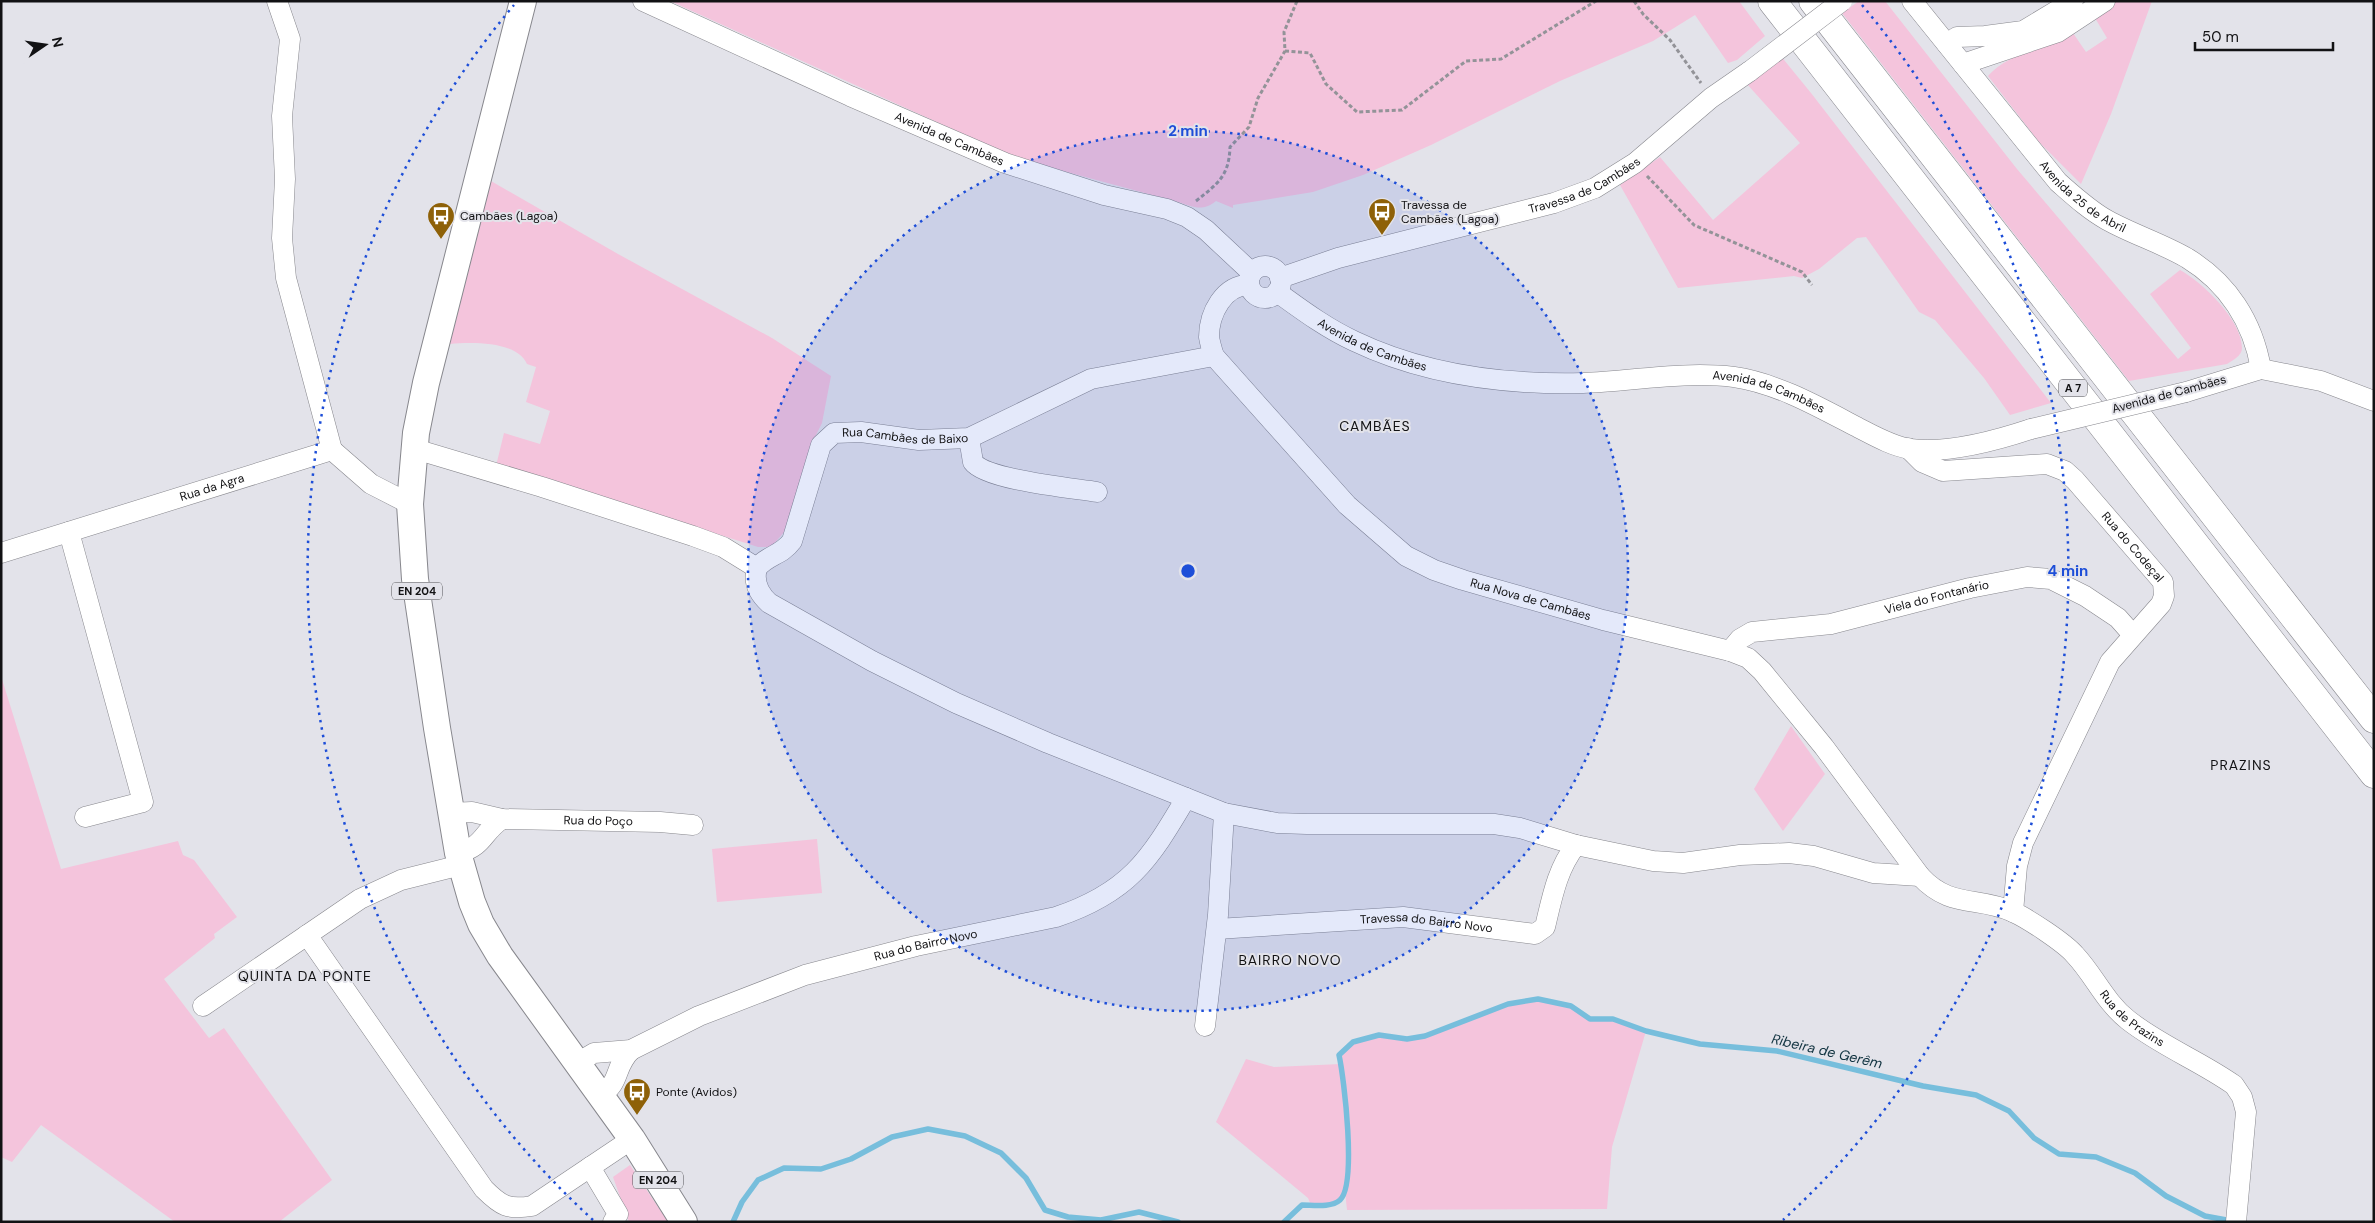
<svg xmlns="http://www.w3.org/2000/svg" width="2375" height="1223" viewBox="0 0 2375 1223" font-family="'DM Sans',sans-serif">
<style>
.green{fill:#f4c4dc}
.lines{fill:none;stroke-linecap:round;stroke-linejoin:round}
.stream{stroke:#77bedc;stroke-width:5.5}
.minor-casing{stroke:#87878d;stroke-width:21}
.major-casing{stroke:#87878d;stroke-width:28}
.highway-casing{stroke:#87878d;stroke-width:29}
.path{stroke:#939398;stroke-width:3;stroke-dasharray:4 2.5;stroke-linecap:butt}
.minor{stroke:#fff;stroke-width:20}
.major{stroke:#fff;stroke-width:26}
.highway{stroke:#fff;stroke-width:28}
.minor-bridge-casing{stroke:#87878d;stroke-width:21;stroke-linecap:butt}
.minor-bridge{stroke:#fff;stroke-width:20}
.ring{fill:none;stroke:#1d4ed8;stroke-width:2.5;stroke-dasharray:2.5 5}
.labels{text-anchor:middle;stroke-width:4;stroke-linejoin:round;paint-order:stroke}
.shield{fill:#e3e3ea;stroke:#515154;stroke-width:1}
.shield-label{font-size:11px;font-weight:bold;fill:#121214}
.street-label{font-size:12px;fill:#121214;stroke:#e3e3ea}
.poi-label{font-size:12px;fill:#121214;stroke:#e3e3ea;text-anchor:start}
.neighbourhood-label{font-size:14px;letter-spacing:1px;fill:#121214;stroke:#e3e3ea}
.water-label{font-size:14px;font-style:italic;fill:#113340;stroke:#e3e3ea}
.centre{fill:#1d4ed8;stroke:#e3e3ea;stroke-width:2.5}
.ring-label{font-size:15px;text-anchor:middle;font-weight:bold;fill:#1d4ed8;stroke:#e3e3ea;stroke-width:4;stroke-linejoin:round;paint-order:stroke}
</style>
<rect width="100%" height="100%" fill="#e3e3ea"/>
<!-- green -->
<g class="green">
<path d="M 670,1 L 1739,1 L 1765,36 L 1737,60 L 1728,63 L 1695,15 L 1653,41 L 1560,81 L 1431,145 L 1363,175 L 1313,192 L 1233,205 L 1233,208 L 1216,201 C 1203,212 1193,207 1178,202 L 1037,164 L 994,148 Z"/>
<path d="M 1859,1 L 1885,1 L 2017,169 L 2178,359 L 2191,348 L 2150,294 L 2180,270 C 2202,282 2242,320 2242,348 C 2242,356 2233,360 2227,364 L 2129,381 L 1842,13 Z"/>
<path d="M 2117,1 L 2152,1 L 2111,114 L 2081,184 L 2039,142 L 1988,76 C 2009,53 2046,47 2073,33 L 2086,52 L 2107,38 L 2095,18 Z"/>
<path d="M 1780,55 L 1811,93 L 2051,403 L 2010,415 L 1984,378 L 1935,320 L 1919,312 L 1866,237 L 1857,238 L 1819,269 L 1802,278 L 1794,276 L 1678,288 L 1620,185 L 1660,157 L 1713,220 L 1800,143 L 1746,83 Z"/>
<path d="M 491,181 L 618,254 L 772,338 L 831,376 L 822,423 L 813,441 L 786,530 L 771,547 L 758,547 L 639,509 L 496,466 L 504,433 L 540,444 L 550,411 L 526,402 L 536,367 L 527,364 C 517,341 472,342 450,344 Z"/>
<path d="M 1,676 L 61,869 L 178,841 L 183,855 L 194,860 L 237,917 L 214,934 L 215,938 L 164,979 L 209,1038 L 224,1028 L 332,1180 L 279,1222 L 175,1222 L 41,1125 L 12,1162 L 1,1157 Z"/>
<path d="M 1791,726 L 1825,774 L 1783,831 L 1754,789 Z"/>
<path d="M 817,839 L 822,893 L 717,902 L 712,849 Z"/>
<path d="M 1538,999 L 1571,1006 L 1590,1019 L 1613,1019 L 1646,1031 L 1612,1147 L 1607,1209 L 1347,1210 L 1345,1191 C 1336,1207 1328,1205 1311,1205 L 1308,1198 L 1216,1122 L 1246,1059 L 1274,1067 L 1341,1064 L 1339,1055 L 1353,1042 L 1379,1035 L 1407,1039 L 1425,1036 L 1508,1004 Z"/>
<path d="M 630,1165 L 668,1222 L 629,1222 L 613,1177 Z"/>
</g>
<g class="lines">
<!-- stream -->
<g class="stream">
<path d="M 733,1222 L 742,1202 L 758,1180 L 784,1168 L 821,1169 L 851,1159 L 892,1137 L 928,1129 L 965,1136 L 1001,1153 L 1026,1178 L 1045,1210 L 1068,1217 L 1101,1220 L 1139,1212 L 1178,1222"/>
<path d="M 1284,1222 L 1302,1205 C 1313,1205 1331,1208 1340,1200 C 1357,1184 1344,1078 1339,1055 L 1353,1042 L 1379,1035 L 1407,1039 L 1425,1036 L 1508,1004 L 1538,999 L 1571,1006 L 1590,1019 L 1613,1019 L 1646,1031 L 1700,1044 L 1777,1051 L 1923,1086 L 1976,1095 L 2009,1111 L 2034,1138 L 2059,1154 L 2096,1157 L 2135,1173 L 2166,1196 L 2205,1216 L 2232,1221"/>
</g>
<defs>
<g id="minor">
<path d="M 277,1 L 290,39 L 282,116 L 285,179 L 282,238 L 286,278 L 332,450"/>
<path id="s1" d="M 643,1 L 850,96 L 1005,163 L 1104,195 L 1167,209 L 1187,217 L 1206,230 L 1252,273"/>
<path id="s2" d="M 1912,1 L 2058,182 C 2074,196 2089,210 2107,220 C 2132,234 2161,243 2187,258 C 2228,283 2253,322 2261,369"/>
<path d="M 1947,44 L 1957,37 L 1985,36 L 2023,31 L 2073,1"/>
<path d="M 1963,64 L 2058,32 L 2105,1"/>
<circle cx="1265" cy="282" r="16"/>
<path id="s3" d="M 1280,278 L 1338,258 L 1554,203 L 1595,188 L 1635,163 L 1711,98 L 1750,71"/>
<path id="s4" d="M 1249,285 C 1224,285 1209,313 1209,337 C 1210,343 1212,350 1214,356 L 1347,505 L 1406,556 L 1434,570 L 1463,580 L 1603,620 L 1730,651 L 1748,658 L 1762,671 L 1824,747 L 1920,876 C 1950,909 1978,896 2013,912 C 2027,918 2065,943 2075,955 C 2094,975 2105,1002 2128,1020 C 2161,1046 2200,1061 2234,1085 L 2242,1097 L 2246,1112 L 2236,1222"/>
<path id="s5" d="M 1277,292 C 1302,310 1326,328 1354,341 C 1425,375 1504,385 1583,383 C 1633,381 1684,371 1734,377 C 1776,383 1817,406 1855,426 C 1871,434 1891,446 1910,449 C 1948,454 1995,441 2031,429"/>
<path d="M 2186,392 L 2261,369 L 2321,381 L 2374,401"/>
<path d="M 969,438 L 973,462 C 986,480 1073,488 1097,492"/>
<path id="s6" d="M 1908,448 L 1922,462 L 1943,471 L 2047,464 L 2065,471 L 2075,480 L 2163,582 L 2164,596 L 2161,604 L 2110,662 L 2023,843 L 2017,866 L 2013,912"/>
<path d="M 415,449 L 542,487 L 693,536 L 723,547 L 757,568"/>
<path d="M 69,532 L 143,802 L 85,817"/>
<path id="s7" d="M 1,553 L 332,450 L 371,484 L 410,504"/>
<path d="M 757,568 C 753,582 758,593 769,603 L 872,661 L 956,703 L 1048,743 L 1224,813 L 1277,823 L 1307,824 L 1494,824 L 1520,828 L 1576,845 L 1653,861 L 1683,863 L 1740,855 L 1789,853 L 1814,856 L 1873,873 L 1920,876"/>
<path id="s8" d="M 757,568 C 767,555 781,556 792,541 L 821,445 L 834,433 L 861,432 L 919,440 L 969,438 L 1091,379 L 1214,356"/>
<path id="s9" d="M 1730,651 L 1740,639 L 1752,632 L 1831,624 L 1970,588 L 2027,577 L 2051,579 L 2085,596 L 2118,618 L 2133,635"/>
<path id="s10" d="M 450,813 L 472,812 L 502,819 L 660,822 L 693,825"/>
<path d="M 458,853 C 485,846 482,832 502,819"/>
<path id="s11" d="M 1217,929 L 1403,917 L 1535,934 L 1545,927 C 1552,898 1557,869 1576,845"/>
<path d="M 307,935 L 484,1189 C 501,1206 508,1210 532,1206 L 632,1139"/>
<path d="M 203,1006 L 360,899 L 401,880 L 461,865"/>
<path d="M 1205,1026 L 1218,915 L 1224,813"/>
<path id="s12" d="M 577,1063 L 594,1053 L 631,1050 L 699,1016 L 805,975 L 916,946 L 1056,917 C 1128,893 1149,861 1186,798"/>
<path d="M 600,1096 C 622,1081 613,1068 631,1050"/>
<path d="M 590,1167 L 618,1214 L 613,1222"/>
</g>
<path id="major" d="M 523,1 L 426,383 L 416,433 L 410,504 L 415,579 L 437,728 L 458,853 L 472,902 L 481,924 L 500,956 L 632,1139 L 684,1222"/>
<g id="highway">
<path d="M 1772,1 L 2374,774"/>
<path d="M 1813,1 L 2374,719"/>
</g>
</defs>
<!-- minor casing -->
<use href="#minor" class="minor-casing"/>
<!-- major casing -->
<use href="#major" class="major-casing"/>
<!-- highway casing -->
<use href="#highway" class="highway-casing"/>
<!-- path -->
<g class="path">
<path d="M 1634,1 L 1643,14 L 1670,40 L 1701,83"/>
<path d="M 1285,51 L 1310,53 L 1326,84 L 1357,112 L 1402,110 L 1466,61 L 1501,59 L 1596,1"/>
<path d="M 1647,176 L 1694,225 L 1802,272 L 1812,285"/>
<path d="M 1196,201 C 1217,184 1229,177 1230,147 L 1249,127 L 1258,98 L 1285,51 L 1284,32 L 1297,1"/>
</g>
<!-- minor -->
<use href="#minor" class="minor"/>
<!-- major -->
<use href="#major" class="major"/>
<!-- highway -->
<use href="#highway" class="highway"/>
<defs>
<g id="minor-bridge">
<path d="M 1750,71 L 1842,1"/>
<path d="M 2031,429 L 2186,392"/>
</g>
</defs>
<!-- minor-bridge casing -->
<use href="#minor-bridge" class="minor-bridge-casing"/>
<!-- minor-bridge -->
<use href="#minor-bridge" class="minor-bridge"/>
</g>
<!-- distance rings -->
<circle cx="1188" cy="571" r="440" fill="#1d4ed8" fill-opacity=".12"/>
<g class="ring">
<circle cx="1188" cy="571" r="440"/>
<path d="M593 1220A880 880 0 0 1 514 5M1862 5A880 880 0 0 1 1783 1220"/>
</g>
<!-- icons -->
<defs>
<symbol id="bus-pin" viewBox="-11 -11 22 30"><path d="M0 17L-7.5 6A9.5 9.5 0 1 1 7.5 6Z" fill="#8e6108" stroke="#e3e3ea"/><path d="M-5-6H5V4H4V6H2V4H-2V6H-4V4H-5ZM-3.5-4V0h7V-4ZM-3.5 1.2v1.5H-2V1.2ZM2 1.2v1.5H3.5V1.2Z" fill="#fff"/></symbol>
</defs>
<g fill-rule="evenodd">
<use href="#bus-pin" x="1366" y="196" width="32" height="43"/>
<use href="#bus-pin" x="425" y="200" width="32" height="43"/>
<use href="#bus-pin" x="621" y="1076" width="32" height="43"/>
</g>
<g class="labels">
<!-- shield labels -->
<g class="shield">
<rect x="2059" y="379.5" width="28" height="17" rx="4"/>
<rect x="392" y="582.5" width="50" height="17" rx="4"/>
<rect x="633" y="1171.5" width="50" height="17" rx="4"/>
</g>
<g class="shield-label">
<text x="2073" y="392">A 7</text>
<text x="417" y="595">EN 204</text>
<text x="658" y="1184">EN 204</text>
</g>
<!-- street labels -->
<g class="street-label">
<text dy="4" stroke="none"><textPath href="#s1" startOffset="336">Avenida de Cambães</textPath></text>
<text dy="4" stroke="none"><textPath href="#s3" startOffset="319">Travessa de Cambães</textPath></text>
<text dy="4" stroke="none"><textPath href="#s2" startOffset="261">Avenida 25 de Abril</textPath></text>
<text dy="4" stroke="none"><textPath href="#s5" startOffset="110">Avenida de Cambães</textPath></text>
<text dy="4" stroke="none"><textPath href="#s5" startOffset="515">Avenida de Cambães</textPath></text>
<text transform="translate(2169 394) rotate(-15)" y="4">Avenida de Cambães</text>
<text dy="4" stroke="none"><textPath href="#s8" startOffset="234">Rua Cambães de Baixo</textPath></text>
<text dy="4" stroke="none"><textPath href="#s7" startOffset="221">Rua da Agra</textPath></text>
<text dy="4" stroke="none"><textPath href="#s6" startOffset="268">Rua do Codeçal</textPath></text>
<text dy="4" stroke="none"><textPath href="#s9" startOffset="218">Viela do Fontanário</textPath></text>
<text dy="4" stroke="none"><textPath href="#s4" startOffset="502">Rua Nova de Cambães</textPath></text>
<text dy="4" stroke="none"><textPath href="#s10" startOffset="149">Rua do Poço</textPath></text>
<text dy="4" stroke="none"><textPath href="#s11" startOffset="210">Travessa do Bairro Novo</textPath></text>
<text dy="4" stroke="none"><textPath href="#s12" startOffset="371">Rua do Bairro Novo</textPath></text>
<text dy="4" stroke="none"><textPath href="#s4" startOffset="1269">Rua de Prazins</textPath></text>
</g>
<!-- poi labels -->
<g class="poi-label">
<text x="1401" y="209">Travessa de<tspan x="1401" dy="14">Cambães (Lagoa)</tspan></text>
<text x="460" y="220">Cambães (Lagoa)</text>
<text x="656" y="1096">Ponte (Avidos)</text>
</g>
<!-- neighbourhood labels -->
<g class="neighbourhood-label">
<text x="1375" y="431">CAMBÃES</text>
<text x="2241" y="770">PRAZINS</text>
<text x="1290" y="965">BAIRRO NOVO</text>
<text x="305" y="981">QUINTA DA PONTE</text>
</g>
<!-- water labels -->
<g class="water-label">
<text transform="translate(1827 1051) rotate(13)" y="5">Ribeira de Gerêm</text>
</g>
</g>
<circle cx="1188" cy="571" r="8" class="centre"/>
<g class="ring-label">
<text x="1188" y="136">2 min</text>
<text x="2068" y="576">4 min</text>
</g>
<!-- border -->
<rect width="2375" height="1223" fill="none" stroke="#121214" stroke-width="5"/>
<!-- north arrow -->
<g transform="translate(45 45) rotate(77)" stroke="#e3e3ea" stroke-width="4" paint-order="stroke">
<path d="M0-4L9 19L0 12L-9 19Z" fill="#121214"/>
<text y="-8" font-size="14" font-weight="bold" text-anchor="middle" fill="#121214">N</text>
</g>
<!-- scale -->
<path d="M2195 42v8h138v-8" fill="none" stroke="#121214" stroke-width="2.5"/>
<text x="2202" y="42" font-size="15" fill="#121214" stroke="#e3e3ea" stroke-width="4" paint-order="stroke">50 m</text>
</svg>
